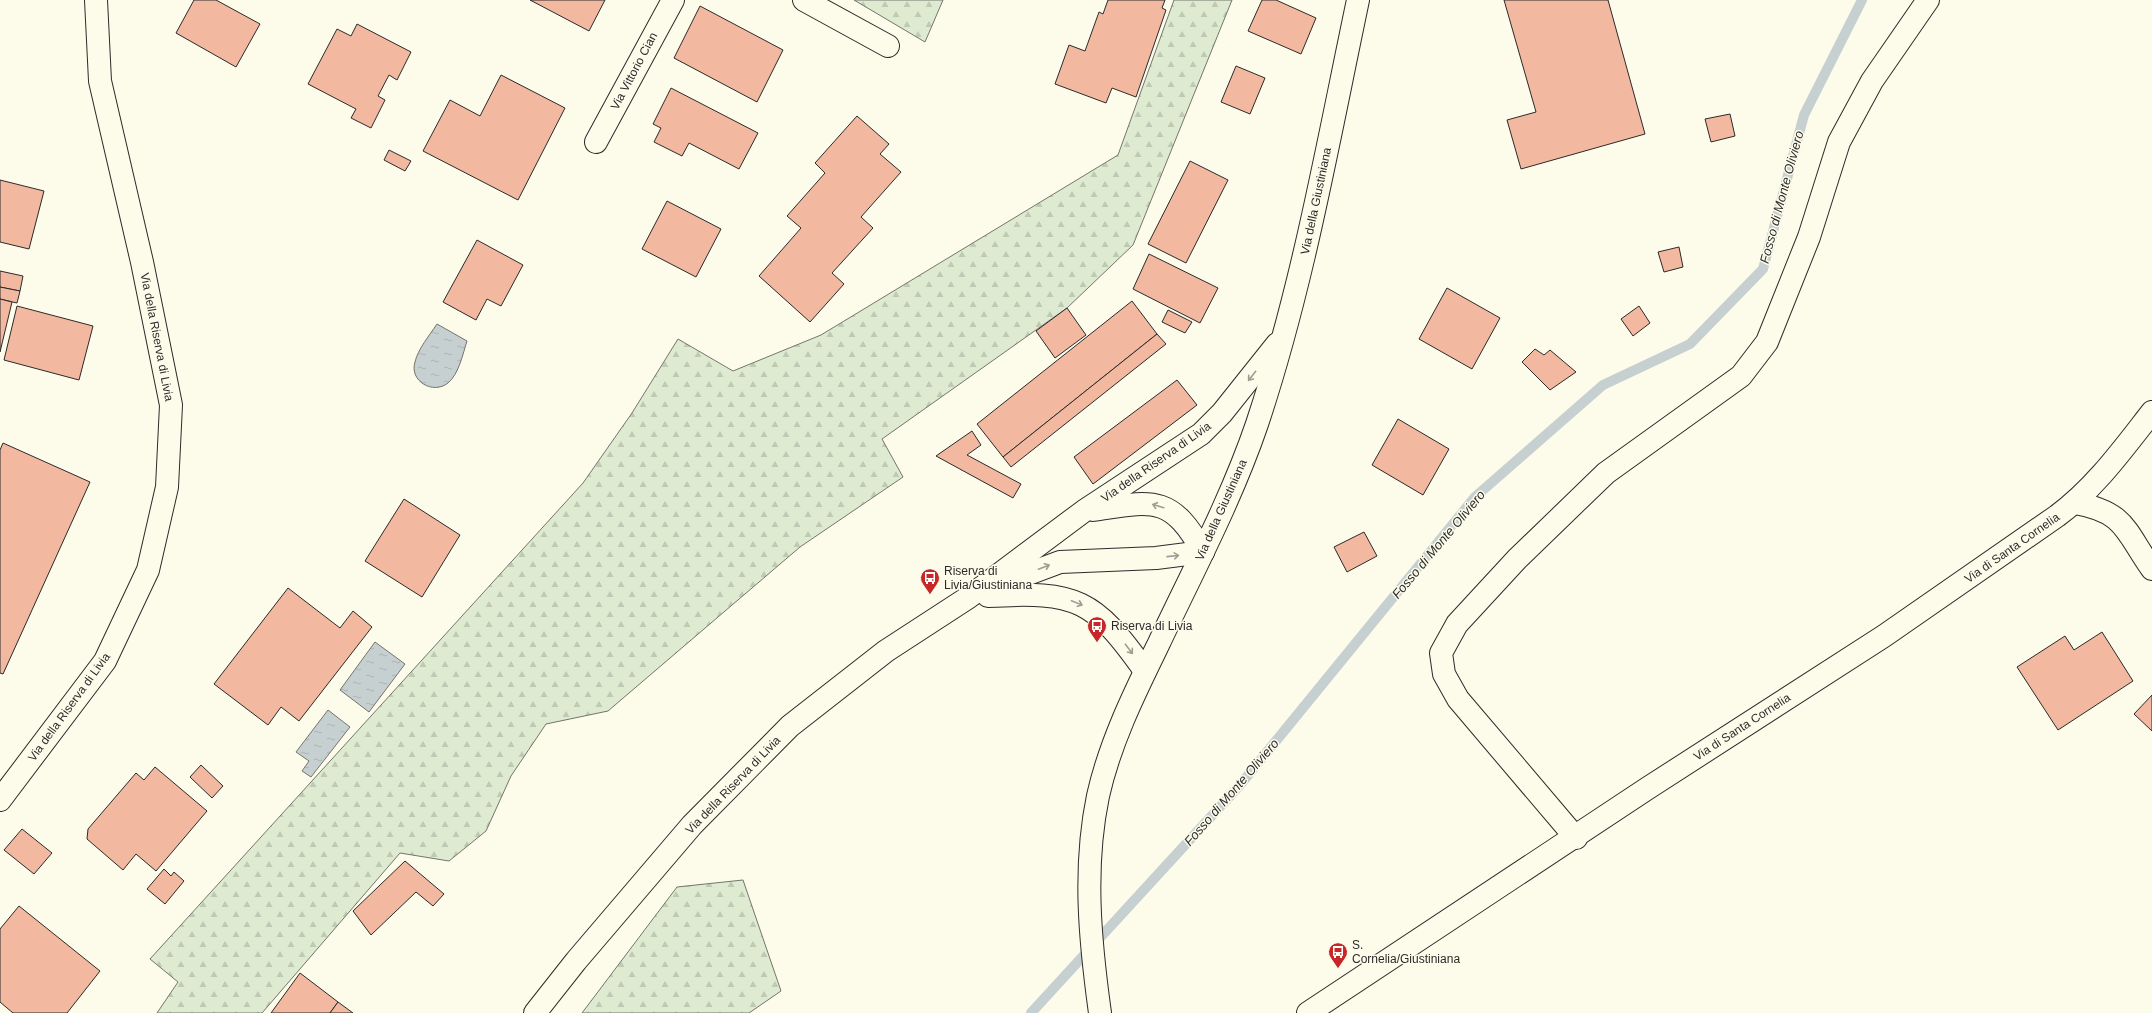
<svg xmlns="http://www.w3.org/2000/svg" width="2152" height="1013" viewBox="0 0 2152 1013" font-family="Arial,sans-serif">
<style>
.forest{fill:url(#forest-firs);stroke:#74746e}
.water{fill:url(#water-ripples);stroke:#74746e}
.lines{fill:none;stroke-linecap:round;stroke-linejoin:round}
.stream{stroke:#c7d0d0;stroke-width:10}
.building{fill:#f2b8a0;stroke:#2b2b2b}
.minor-casing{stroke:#2b2b2b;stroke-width:24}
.minor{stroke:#fdfbea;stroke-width:22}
.oneway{stroke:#9e9d94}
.labels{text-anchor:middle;stroke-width:3;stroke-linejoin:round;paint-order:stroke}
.street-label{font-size:12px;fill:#2b2b2b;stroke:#fdfbea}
.poi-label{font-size:12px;fill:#2b2b2b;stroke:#fdfbea;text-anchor:start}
.water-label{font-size:13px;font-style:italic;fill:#2b2b2b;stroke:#fdfbea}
</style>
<defs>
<pattern id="forest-firs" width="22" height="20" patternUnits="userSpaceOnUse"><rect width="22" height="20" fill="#deebd1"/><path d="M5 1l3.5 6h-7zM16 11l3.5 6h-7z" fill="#bfcab4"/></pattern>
<pattern id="water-ripples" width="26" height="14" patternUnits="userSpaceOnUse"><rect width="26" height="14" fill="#c7d0d0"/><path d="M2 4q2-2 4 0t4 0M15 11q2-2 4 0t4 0" fill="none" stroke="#abb3b3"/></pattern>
</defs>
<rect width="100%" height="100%" fill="#fdfbea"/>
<!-- forest -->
<g class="forest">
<path d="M 854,0 L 943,0 L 925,42 Z"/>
<path d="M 1174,0 L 1232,0 L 1133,245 L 1067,308 L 882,439 L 903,477 L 800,547 L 608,711 L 546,724 L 511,776 L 486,831 L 449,861 L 400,853 L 262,1013 L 157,1013 L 178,982 L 150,959 L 583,483 L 632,413 L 678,339 L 733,371 L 821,335 L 1118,155 Z"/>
<path d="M 743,880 L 781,991 L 749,1013 L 582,1013 L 677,887 Z"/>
</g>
<!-- water -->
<g class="water">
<path d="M 437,324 L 467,341 C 463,353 459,374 448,383 C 433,395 409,381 415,362 C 418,349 429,336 437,324 Z"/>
<path d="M 375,642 L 405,664 L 369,712 L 340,690 Z"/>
<path d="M 328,710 L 350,727 L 311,777 L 302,771 L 309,761 L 296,752 Z"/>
</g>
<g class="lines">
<!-- stream -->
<path class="stream" d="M 1031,1013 L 1240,785 L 1475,497 L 1603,385 L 1690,344 L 1763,269 L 1804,115 L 1862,0"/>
</g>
<!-- building -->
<g class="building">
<path d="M 194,0 L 216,0 L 260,24 L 236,67 L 176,33 Z"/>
<path d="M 530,0 L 605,0 L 589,31 Z"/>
<path d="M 1108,0 L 1165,0 L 1162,8 L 1166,10 L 1136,97 L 1112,88 L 1106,103 L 1055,84 L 1069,45 L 1085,51 L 1099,12 L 1103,14 Z"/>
<path d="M 1262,0 L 1276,0 L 1316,18 L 1301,54 L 1248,31 Z"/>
<path d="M 1504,0 L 1608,0 L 1645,134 L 1521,169 L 1507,120 L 1536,112 Z"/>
<path d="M 700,6 L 783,50 L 757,102 L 674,58 Z"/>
<path d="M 357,24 L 411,52 L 397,80 L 389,75 L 378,96 L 385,100 L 371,128 L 351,118 L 356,109 L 308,84 L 337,29 L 351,36 Z"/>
<path d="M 1236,66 L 1265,78 L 1250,114 L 1221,102 Z"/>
<path d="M 501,75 L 565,108 L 518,200 L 423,151 L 450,100 L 480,116 Z"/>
<path d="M 671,88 L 758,133 L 739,169 L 689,143 L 682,156 L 654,142 L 661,128 L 653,124 Z"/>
<path d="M 1730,114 L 1735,136 L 1711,142 L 1705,119 Z"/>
<path d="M 857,116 L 889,144 L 880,154 L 901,172 L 861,217 L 873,228 L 832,273 L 844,284 L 810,322 L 759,276 L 801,228 L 787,216 L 825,173 L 815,163 Z"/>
<path d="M 389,150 L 411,161 L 405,171 L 384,160 Z"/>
<path d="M 1190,161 L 1228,180 L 1186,263 L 1148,244 Z"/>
<path d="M 0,180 L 44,191 L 29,249 L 0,242 Z"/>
<path d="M 667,201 L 721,229 L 696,277 L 642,249 Z"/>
<path d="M 477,240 L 523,265 L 501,306 L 487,299 L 476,320 L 443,302 Z"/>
<path d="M 1679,247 L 1683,267 L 1664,272 L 1658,252 Z"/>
<path d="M 1149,254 L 1218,288 L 1200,323 L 1133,289 Z"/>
<path d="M 0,271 L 23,276 L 20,291 L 0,287 Z"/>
<path d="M 0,287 L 20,291 L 17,303 L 0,299 Z"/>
<path d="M 1447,288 L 1500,318 L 1472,369 L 1419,339 Z"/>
<path d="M 0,299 L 12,302 L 0,352 Z"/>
<path d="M 1132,301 L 1157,334 L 1003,457 L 977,424 Z"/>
<path d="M 17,306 L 93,326 L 79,380 L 4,360 Z"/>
<path d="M 1639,306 L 1650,323 L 1633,336 L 1621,319 Z"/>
<path d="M 1067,308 L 1086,335 L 1055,358 L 1036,331 Z"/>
<path d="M 1168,310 L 1192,322 L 1185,333 L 1162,322 Z"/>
<path d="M 1157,334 L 1166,344 L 1011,467 L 1003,457 Z"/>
<path d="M 1535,349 L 1544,355 L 1550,350 L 1576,372 L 1550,390 L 1522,362 Z"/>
<path d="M 1177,380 L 1197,405 L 1093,484 L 1074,457 Z"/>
<path d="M 1398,419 L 1449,449 L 1423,495 L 1372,465 Z"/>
<path d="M 972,431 L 981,445 L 967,455 L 1021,484 L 1013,498 L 936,456 Z"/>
<path d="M 3,443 L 90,482 L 3,674 L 0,673 L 0,450 Z"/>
<path d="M 404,499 L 460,535 L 422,597 L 365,561 Z"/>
<path d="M 1364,532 L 1377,556 L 1347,572 L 1334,547 Z"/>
<path d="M 288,588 L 340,628 L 353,611 L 372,627 L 299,721 L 281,707 L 268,725 L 214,684 Z"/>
<path d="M 2102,632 L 2133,681 L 2058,730 L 2017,667 L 2065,636 L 2074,650 Z"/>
<path d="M 2152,695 L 2152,731 L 2134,714 Z"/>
<path d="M 201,765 L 223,786 L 212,798 L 190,777 Z"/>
<path d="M 155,767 L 207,811 L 156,871 L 136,854 L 123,870 L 87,839 L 88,829 L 136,773 L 144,780 Z"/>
<path d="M 22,829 L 52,853 L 34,874 L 4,850 Z"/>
<path d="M 405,861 L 444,894 L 433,906 L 416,892 L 371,935 L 353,911 Z"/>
<path d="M 164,869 L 171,876 L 174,872 L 184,881 L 165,904 L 147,889 Z"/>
<path d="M 19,906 L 100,971 L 67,1013 L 13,1013 L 0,1002 L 0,929 Z"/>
<path d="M 300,973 L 338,1002 L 330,1013 L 271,1013 Z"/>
<path d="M 338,1002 L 353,1013 L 330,1013 Z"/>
</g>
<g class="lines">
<defs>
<g id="minor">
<path d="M 804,0 L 888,46"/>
<path d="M 596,142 L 673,0"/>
<path d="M 2075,503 C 2126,512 2125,531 2152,569"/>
<path d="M 1093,510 C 1152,501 1171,494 1203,552"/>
<path d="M 996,586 L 1060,562 L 1156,558 L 1203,552"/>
<path d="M 988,596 C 1077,591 1094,599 1145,671"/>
<path d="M 0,800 L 105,661 L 148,570 L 167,487 L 171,405 L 142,262 L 100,81 L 96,0"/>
<path d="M 1576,838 L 1458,699 L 1444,674 L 1441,653 L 1457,624 L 1517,559 L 1606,473 L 1741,376 L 1767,342 L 1809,237 L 1839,142 L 1872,81 L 1928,0"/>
<path d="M 535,1013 L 576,961 L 692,825 L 790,726 L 886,651 L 969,597 L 1084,511 L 1201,434 L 1222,413 L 1277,344"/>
<path d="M 1100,1013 C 1090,941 1083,868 1098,796 C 1110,742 1135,692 1159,643 C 1193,571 1231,500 1257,424 C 1303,286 1328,142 1358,0"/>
<path d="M 1308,1013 L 1648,788 L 1884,636 L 2057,516 C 2095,488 2123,449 2152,412"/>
</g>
</defs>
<!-- minor casing -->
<use href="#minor" class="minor-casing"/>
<!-- minor -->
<use href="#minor" class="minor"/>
</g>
<!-- one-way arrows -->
<defs><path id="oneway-shaft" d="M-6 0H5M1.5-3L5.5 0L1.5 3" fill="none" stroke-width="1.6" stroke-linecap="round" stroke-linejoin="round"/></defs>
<g class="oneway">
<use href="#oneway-shaft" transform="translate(1252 376) rotate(128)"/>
<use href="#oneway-shaft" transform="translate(1158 506) rotate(-163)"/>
<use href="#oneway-shaft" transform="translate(1173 556) rotate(-6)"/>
<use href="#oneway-shaft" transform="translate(1044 567) rotate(-21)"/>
<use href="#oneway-shaft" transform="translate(1077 603) rotate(22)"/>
<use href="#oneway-shaft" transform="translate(1129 649) rotate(53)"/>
</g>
<!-- icons -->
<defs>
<symbol id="bus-pin" viewBox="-11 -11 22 30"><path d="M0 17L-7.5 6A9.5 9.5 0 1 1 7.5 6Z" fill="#c62828" stroke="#fdfbea"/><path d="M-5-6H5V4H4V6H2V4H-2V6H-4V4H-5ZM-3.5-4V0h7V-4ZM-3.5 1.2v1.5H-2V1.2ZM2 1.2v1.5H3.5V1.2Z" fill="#fff"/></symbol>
</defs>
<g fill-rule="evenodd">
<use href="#bus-pin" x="919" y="567" width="22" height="30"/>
<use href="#bus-pin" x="1086" y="615" width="22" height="30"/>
<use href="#bus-pin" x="1327" y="941" width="22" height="30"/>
</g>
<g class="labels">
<!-- street labels -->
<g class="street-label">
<text transform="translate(634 71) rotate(-62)" y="4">Via Vittorio Cian</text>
<text transform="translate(1316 201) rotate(-78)" y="4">Via della Giustiniana</text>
<text transform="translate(157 337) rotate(79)" y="4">Via della Riserva di Livia</text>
<text transform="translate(1156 462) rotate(-35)" y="4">Via della Riserva di Livia</text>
<text transform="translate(1221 510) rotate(-66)" y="4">Via della Giustiniana</text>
<text transform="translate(2012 548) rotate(-35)" y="4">Via di Santa Cornelia</text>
<text transform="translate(69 707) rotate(-54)" y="4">Via della Riserva di Livia</text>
<text transform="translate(1742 727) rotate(-33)" y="4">Via di Santa Cornelia</text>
<text transform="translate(733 785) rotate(-46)" y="4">Via della Riserva di Livia</text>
</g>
<!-- poi labels -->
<g class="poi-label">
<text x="944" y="575">Riserva di<tspan x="944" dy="14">Livia/Giustiniana</tspan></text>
<text x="1111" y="630">Riserva di Livia</text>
<text x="1352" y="949">S.<tspan x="1352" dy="14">Cornelia/Giustiniana</tspan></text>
</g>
<!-- water labels -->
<g class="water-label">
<text transform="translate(1781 197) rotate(-75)" y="5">Fosso di Monte Oliviero</text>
<text transform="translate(1438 544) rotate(-50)" y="5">Fosso di Monte Oliviero</text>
<text transform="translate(1231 792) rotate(-49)" y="5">Fosso di Monte Oliviero</text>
</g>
</g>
</svg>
